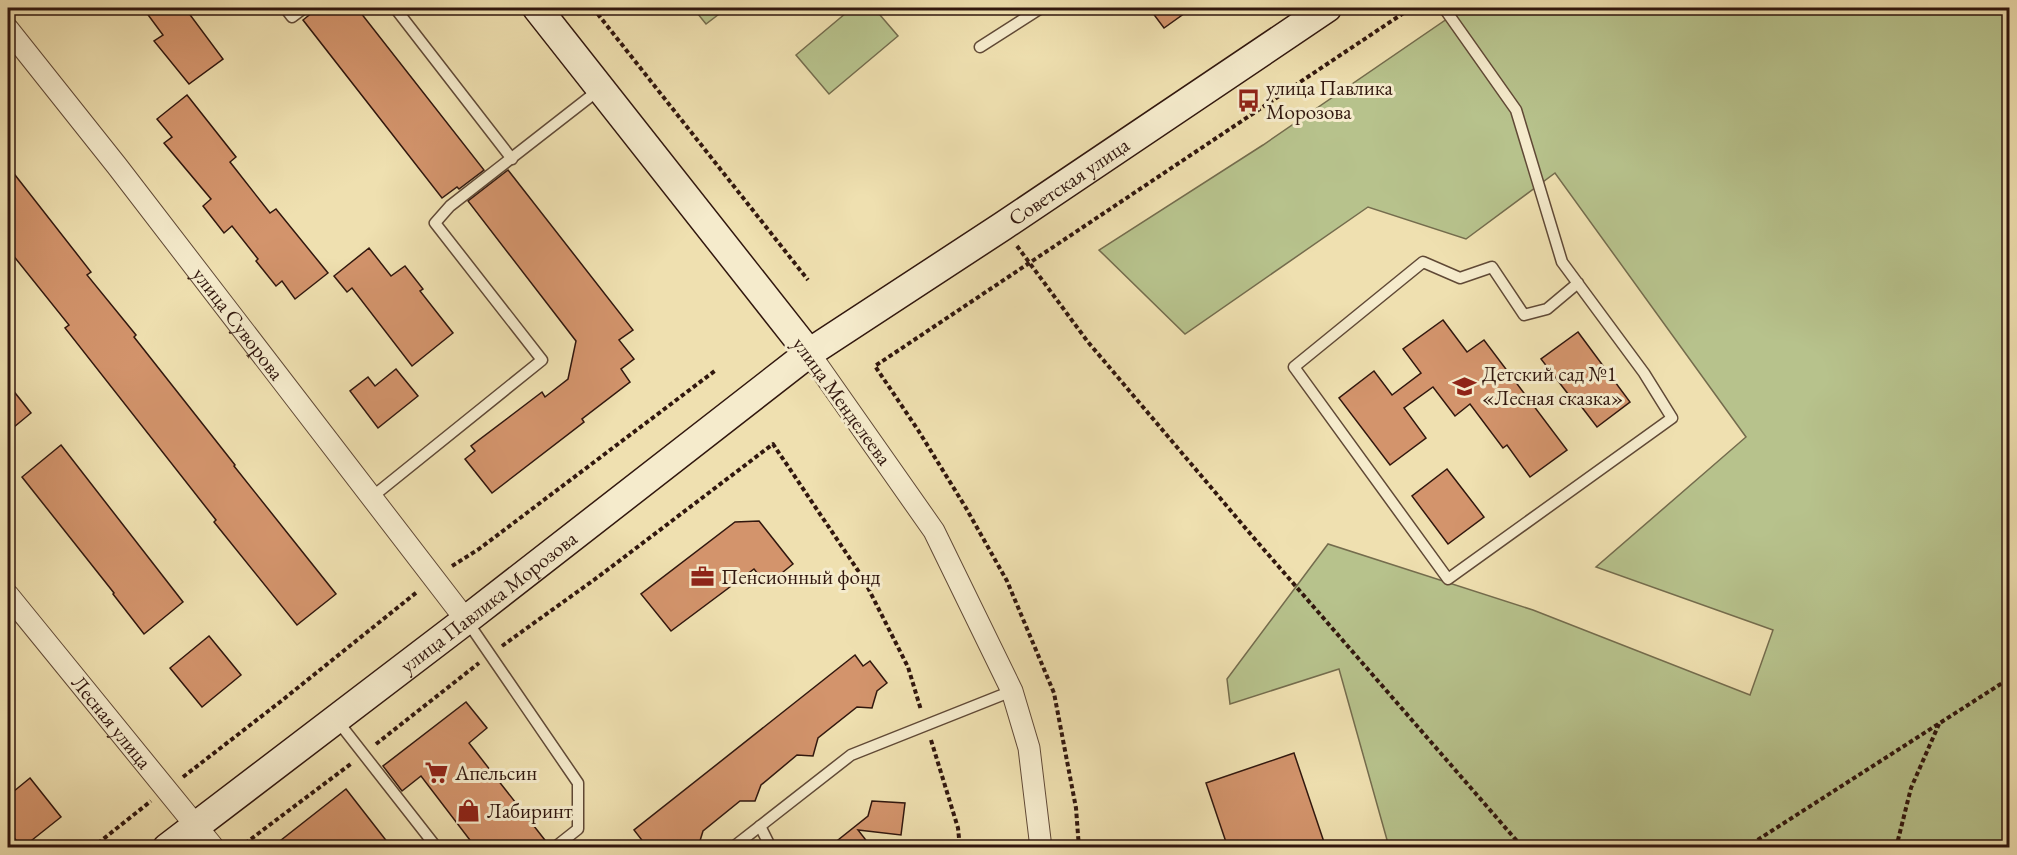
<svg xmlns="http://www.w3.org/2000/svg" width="2017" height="855" viewBox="0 0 2017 855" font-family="'EB Garamond',serif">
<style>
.green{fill:#b7c28c;stroke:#746c4d;stroke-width:1.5}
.building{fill:#d3946c;stroke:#31170e;stroke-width:1.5}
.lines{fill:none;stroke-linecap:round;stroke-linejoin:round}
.lane-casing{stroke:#604936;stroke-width:13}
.street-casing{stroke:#604936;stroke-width:23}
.secondary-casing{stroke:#31170e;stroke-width:31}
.path{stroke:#31170e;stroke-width:4;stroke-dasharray:4.5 3;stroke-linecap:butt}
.lane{stroke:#f5ebcc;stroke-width:10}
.street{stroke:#f5ebcc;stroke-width:21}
.secondary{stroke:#f5ebcc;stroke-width:28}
.labels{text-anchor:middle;stroke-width:6;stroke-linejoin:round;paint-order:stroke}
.poi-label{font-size:21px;fill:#31170e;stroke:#f5ebcc;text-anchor:start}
.street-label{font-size:21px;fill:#31170e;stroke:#f5ebcc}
</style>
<rect width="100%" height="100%" fill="#efe0b0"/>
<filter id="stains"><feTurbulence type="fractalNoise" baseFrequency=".00333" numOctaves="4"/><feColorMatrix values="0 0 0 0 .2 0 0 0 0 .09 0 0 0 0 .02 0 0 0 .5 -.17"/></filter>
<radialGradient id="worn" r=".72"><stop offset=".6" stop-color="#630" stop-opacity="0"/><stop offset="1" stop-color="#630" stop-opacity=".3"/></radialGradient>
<!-- green -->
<g class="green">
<path d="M 693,8 L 727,8 L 706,24 Z"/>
<path d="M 852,8 L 874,8 L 898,36 L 829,94 L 796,55 Z"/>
<path d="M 1463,8 L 2009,8 L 2009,847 L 1389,847 L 1339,669 L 1230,704 L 1227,679 L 1328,544 L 1533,610 L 1750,695 L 1773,630 L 1596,567 L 1746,437 L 1555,173 L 1466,239 L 1368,207 L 1185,334 L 1099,250 L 1263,145 Z"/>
</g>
<!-- building -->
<g class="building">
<path d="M 143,8 L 185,8 L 223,59 L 189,84 L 154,41 L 163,35 Z"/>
<path d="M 318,8 L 357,8 L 484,170 L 459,189 L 457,187 L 442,198 L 303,20 Z"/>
<path d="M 1149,8 L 1192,8 L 1164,28 Z"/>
<path d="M 187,95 L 236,157 L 230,162 L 270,213 L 276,209 L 328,273 L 295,299 L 282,281 L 276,286 L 256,261 L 258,259 L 232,226 L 224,233 L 203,206 L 211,199 L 164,143 L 172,137 L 157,119 Z"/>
<path d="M 8,166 L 91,272 L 87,275 L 136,335 L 134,337 L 235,465 L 234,466 L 336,594 L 297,625 L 214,522 L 216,520 L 65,328 L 69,325 L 8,249 Z"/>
<path d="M 508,170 L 633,330 L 619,340 L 634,359 L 621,369 L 630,382 L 582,419 L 584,422 L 492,493 L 465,459 L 475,451 L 471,446 L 542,392 L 545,397 L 568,379 L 576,341 L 468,201 Z"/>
<path d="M 369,248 L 391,276 L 405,266 L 423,289 L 420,291 L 453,333 L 412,366 L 352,288 L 347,292 L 334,276 Z"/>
<path d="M 1443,320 L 1467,352 L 1484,340 L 1567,450 L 1530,477 L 1507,445 L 1503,448 L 1470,404 L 1455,416 L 1433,387 L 1404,408 L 1426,438 L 1390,465 L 1339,398 L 1374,371 L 1392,395 L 1421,373 L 1403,349 Z"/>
<path d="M 1578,332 L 1630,402 L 1597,427 L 1574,397 L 1572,399 L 1541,359 Z"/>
<path d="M 396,369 L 418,396 L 378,428 L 350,391 L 368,377 L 375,386 Z"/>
<path d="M 8,384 L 31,413 L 8,432 Z"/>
<path d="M 61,445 L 183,602 L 144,634 L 113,594 L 114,593 L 22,477 Z"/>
<path d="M 1447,469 L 1484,517 L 1448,544 L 1412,496 Z"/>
<path d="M 759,521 L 793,564 L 767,585 L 754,569 L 671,631 L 641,594 L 735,522 Z"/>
<path d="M 209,636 L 241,675 L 202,707 L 170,668 Z"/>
<path d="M 855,655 L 863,666 L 870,661 L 887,683 L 877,691 L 872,708 L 857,707 L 818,738 L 813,756 L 797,755 L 761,785 L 755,801 L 740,801 L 703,831 L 699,844 L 682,848 L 648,848 L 634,830 Z"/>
<path d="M 466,702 L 487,728 L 469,743 L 548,844 L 547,848 L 476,848 L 421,776 L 402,791 L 383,766 Z"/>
<path d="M 1294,753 L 1326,848 L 1228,848 L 1206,783 Z"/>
<path d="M 30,778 L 61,817 L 22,848 L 8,830 L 8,796 Z"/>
<path d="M 346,789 L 392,848 L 271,848 Z"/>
<path d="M 872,801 L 905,803 L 901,835 L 858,830 L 872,848 L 828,848 L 868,816 Z"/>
</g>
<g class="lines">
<defs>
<g id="lane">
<path d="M 285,8 L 292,17 L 304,8"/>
<path d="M 395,8 L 512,159"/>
<path d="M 1444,8 L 1516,110 L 1562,262 L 1644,373 L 1672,418 L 1448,579 L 1294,367 L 1423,262 L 1460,278 L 1492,267 L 1524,315 L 1547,309 L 1578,283"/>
<path d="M 980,47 L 1041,8"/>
<path d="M 372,497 L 542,360 L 435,223 L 450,206 L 600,89"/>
<path d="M 467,621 L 578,783 L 578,829 L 554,848"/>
<path d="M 336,719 L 437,848"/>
<path d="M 760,826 L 771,848"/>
<path d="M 732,848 L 851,755 L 1012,691"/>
</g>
<g id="street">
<path id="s1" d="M 8,29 L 117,166 L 466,620"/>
<path d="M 809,353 L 934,531 L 1012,691 L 1029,748 L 1041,848"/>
<path id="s2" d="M 8,595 L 214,848"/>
</g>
<g id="secondary">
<path d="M 537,8 L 809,353"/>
<path id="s3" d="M 167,848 L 466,620 L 809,353 L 1003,226 L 1327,8"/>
</g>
</defs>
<!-- lane casing -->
<use href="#lane" class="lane-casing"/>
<!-- street casing -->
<use href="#street" class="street-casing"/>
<!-- secondary casing -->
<use href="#secondary" class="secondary-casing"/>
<!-- path -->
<g class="path">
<path d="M 593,8 L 808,280"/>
<path d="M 1017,246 L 1088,342 L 1253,537 L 1523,848"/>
<path d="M 452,566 L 479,549 L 716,370"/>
<path d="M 502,646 L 598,577 L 773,444 L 863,578 L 908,667 L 921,710"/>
<path d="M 931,740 L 958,828 L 960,848"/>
<path d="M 376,744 L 479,663"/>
<path d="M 183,777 L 280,702 L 417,592"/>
<path d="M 92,848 L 151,801"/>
<path d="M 239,848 L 352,763"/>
<path d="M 1079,848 L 1076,808 L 1054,693 L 1007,581 L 966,508 L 918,430 L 875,366 L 1411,8"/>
<path d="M 1745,848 L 2010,678"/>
<path d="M 1896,848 L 1911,788 L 1939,724"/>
</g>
<!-- lane -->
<use href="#lane" class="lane"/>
<!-- street -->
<use href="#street" class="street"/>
<!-- secondary -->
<use href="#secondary" class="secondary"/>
</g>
<!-- icons -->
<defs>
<symbol id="bus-bare" viewBox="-9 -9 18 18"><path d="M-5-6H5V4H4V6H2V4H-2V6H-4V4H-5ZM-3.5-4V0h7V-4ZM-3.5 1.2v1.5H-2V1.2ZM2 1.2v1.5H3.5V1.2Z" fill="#8f2418" stroke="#f5ebcc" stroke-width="2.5" paint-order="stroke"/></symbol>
<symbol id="school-bare" viewBox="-9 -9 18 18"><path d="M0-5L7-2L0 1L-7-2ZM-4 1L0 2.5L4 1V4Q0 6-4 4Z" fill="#8f2418" stroke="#f5ebcc" stroke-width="2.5" paint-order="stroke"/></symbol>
<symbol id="office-bare" viewBox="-9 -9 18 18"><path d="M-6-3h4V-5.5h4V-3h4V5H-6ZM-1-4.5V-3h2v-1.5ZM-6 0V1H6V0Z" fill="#8f2418" stroke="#f5ebcc" stroke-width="2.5" paint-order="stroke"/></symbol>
<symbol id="supermarket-bare" viewBox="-9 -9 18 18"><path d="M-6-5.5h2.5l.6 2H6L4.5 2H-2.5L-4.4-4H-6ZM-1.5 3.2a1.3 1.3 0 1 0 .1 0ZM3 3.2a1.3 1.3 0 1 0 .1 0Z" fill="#8f2418" stroke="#f5ebcc" stroke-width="2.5" paint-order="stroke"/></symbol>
<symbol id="shop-bare" viewBox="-9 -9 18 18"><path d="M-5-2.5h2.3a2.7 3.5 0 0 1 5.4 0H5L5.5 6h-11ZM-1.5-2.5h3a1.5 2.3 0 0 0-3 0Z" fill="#8f2418" stroke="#f5ebcc" stroke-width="2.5" paint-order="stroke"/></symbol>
</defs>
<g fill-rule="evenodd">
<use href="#bus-bare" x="1232" y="84" width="33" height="33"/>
<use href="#school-bare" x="1448" y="370" width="33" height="33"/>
<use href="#office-bare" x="686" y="560" width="33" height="33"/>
<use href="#supermarket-bare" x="420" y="756" width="33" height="33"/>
<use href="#shop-bare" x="452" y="794" width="33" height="33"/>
</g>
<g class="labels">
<!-- poi labels -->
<g class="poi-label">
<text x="1266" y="95">улица Павлика<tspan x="1266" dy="24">Морозова</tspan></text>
<text x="1482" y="381">Детский сад №1<tspan x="1482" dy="24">«Лесная сказка»</tspan></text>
<text x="721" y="584">Пенсионный фонд</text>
<text x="455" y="780">Апельсин</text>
<text x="487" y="818">Лабиринт</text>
</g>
<!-- street labels -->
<g class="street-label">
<text dy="7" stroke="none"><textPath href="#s3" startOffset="1122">Советская улица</textPath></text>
<text dy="7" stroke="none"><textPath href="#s1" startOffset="374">улица Суворова</textPath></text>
<text transform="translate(842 401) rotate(54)" y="7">улица Менделеева</text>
<text dy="7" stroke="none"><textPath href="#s3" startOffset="405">улица Павлика Морозова</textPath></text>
<text dy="7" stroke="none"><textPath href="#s2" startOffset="164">Лесная улица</textPath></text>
</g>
</g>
<!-- margin -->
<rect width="2017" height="855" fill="none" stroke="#efe0b0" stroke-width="30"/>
<rect x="9" y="9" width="1999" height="837" fill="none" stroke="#31170e" stroke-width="3"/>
<rect x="15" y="15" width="1987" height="825" fill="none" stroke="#31170e" stroke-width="1.5"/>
<rect width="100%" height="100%" filter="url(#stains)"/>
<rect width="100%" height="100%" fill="url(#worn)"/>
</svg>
